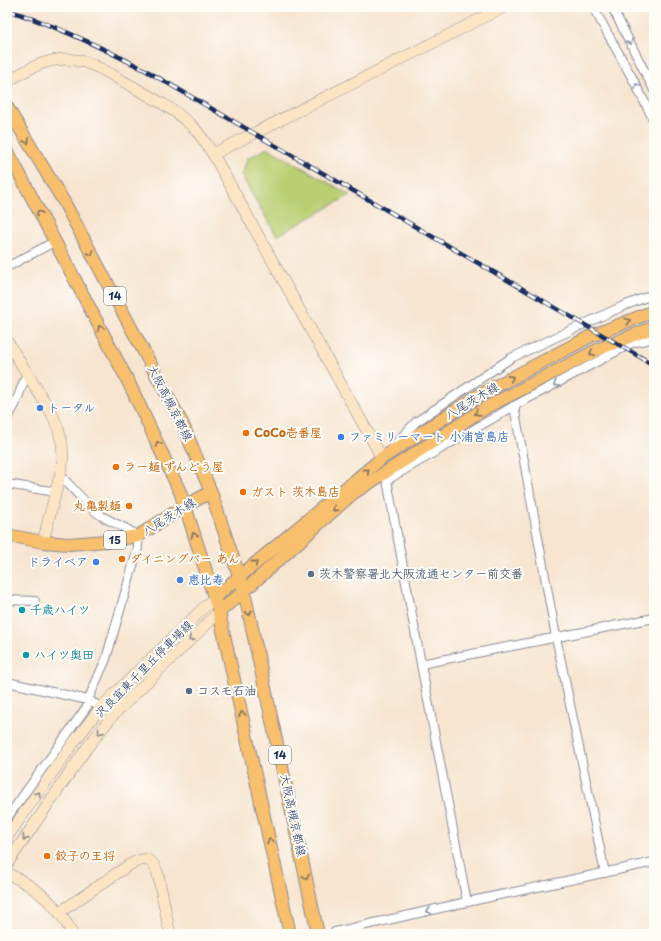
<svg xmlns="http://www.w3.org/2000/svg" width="661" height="941" viewBox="0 0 661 941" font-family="'Playpen Sans','Klee One',sans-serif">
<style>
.green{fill:#bbcf72;stroke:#6b7f68}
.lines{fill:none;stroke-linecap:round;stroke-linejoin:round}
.street-casing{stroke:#898a97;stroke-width:10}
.secondary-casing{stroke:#898a97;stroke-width:12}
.primary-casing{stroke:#898a97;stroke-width:14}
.street{stroke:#fff;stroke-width:8}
.secondary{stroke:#fce5c4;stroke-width:11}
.primary{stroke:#f8bf6c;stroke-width:12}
.rail-casing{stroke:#1b2f5e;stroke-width:4.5}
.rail{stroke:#fdfcf7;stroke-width:3;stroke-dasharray:9;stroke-linecap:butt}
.oneway{stroke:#8d97ae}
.oneway2{stroke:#7e7064}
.oneway3{stroke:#8c8a91}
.shop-dot{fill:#3f7fe0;stroke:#fdfcf7;stroke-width:1.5}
.food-dot{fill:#e8710a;stroke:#fdfcf7;stroke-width:1.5}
.service-dot{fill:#5c6f8a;stroke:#fdfcf7;stroke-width:1.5}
.culture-dot{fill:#0f9aa8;stroke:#fdfcf7;stroke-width:1.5}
.labels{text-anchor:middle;stroke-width:4;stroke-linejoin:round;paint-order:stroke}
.shield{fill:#fdfcf7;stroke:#5f6c8c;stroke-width:1}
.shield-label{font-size:11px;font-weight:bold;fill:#1b2f5e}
.street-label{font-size:12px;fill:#1b2f5e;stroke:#fdfcf7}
.shop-label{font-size:12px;font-weight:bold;fill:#366cbe;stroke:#fdfcf7;text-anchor:start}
.food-label{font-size:12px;font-weight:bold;fill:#c56008;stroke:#fdfcf7;text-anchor:start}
.service-label{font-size:12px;font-weight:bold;fill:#4e5e75;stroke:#fdfcf7;text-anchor:start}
.culture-label{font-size:12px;font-weight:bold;fill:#0d838f;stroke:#fdfcf7;text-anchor:start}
</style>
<rect width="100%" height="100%" fill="#fdfcf7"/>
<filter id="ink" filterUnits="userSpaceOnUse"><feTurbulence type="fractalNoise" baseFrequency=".025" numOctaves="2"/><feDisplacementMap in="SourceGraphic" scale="8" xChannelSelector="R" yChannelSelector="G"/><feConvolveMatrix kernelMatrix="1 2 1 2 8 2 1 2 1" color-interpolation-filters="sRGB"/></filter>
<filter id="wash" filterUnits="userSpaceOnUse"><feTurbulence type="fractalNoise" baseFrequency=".012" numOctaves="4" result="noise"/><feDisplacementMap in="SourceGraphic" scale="16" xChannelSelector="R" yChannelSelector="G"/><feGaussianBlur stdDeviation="0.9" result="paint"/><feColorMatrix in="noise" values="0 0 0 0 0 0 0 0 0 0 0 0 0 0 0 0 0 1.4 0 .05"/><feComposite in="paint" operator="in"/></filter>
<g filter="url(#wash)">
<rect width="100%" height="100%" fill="#f7e5d0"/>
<!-- green -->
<path class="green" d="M 268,148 L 350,195 L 277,236 L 241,175 L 248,158 Z"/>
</g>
<g filter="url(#ink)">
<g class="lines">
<defs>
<g id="street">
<path d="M 593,7 L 635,83 L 654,121"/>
<path d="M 612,7 L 654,90"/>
<path d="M 7,267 L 54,242"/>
<path d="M 514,406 L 556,637 L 605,873"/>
<path d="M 7,419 L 15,405 L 27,373"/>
<path d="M 392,447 L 416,422 L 511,358 L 621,307 L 654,294"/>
<path d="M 60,475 C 73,488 90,510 105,518 C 116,524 127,528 138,536 L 138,548 L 106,659 L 88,700"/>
<path d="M 7,484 L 56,492"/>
<path d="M 7,600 L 35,601"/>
<path d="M 421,664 L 654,618"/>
<path d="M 7,682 L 88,700 L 101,707 L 113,715"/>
<path d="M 7,818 L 91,701"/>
<path d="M 467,902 L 421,664 L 387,480 L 514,406 L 632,343 L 654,338"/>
<path d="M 332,934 L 335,932 L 467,902 L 654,862"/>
</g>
<g id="secondary">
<path d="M 7,82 C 27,69 50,56 75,60 C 95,63 113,76 130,85 C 151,97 173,108 191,125 C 200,133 206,144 213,154 L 382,458"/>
<path d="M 213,154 L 504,7"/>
<path d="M 7,341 L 52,414 L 58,428 L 62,443 L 63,459 L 60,475 L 43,542"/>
<path d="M 7,837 L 74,742 L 101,707 L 215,597"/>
<path d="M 7,864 L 86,749 L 113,715 L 219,612"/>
<path d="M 7,873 C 34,886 60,906 72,934"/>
<path d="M 60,912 L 129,865 C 144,857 152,856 158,874 L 170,934"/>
</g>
<g id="primary">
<path d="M 7,107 L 64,202 L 182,423 L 211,492 L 244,591 L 318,934"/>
<path d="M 7,150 L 129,383 L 180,492 L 185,506 L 219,612 L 290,934"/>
<path d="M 7,535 L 43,542 L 69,544 L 107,541 L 138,536 L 185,506 L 211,492"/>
<path d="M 215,597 L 382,458 L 479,395 L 591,336 L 654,311"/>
<path d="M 219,612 L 244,591 L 352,494 L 487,407 L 599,349 L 654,327"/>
</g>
</defs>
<!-- street casing -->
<use href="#street" class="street-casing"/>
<!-- secondary casing -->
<use href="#secondary" class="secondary-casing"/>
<!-- primary casing -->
<use href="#primary" class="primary-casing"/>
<!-- street -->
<use href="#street" class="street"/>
<!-- secondary -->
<use href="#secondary" class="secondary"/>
<!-- primary -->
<use href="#primary" class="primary"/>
<defs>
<path id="rail" d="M 7,10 C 55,25 101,47 145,70 L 654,365"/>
</defs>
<!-- rail casing -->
<use href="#rail" class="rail-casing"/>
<!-- rail -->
<use href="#rail" class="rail"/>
</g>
<!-- one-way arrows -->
<defs><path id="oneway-chevron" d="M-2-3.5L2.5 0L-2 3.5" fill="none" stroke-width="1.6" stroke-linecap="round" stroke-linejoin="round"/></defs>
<g class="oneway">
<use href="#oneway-chevron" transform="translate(630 42) rotate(63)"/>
<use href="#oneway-chevron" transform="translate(637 86) rotate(-117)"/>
<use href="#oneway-chevron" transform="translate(556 384) rotate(152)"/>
<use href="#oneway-chevron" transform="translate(429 911) rotate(167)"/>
</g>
<g class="oneway2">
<use href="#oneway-chevron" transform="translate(27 141) rotate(59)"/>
<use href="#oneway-chevron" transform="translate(39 213) rotate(-117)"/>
<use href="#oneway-chevron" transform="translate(91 253) rotate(62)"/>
<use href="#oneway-chevron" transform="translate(628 321) rotate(-22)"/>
<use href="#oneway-chevron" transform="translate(100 328) rotate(-118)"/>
<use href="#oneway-chevron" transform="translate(592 353) rotate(153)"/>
<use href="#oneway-chevron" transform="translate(511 378) rotate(-28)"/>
<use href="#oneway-chevron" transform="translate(477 413) rotate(148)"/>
<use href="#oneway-chevron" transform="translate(158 444) rotate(-115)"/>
<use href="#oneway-chevron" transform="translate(367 471) rotate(-40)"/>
<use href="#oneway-chevron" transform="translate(335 509) rotate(138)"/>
<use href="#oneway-chevron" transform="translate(194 535) rotate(-108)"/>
<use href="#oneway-chevron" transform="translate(255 563) rotate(-40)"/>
<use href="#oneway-chevron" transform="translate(249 613) rotate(78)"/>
<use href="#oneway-chevron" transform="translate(242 714) rotate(-102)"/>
<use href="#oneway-chevron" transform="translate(270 841) rotate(-102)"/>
<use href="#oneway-chevron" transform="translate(306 877) rotate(78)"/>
</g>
<g class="oneway3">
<use href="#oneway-chevron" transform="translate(191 639) rotate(136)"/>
<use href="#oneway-chevron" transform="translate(100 732) rotate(129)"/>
<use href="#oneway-chevron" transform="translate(38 794) rotate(-55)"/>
<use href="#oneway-chevron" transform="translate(25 838) rotate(125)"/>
</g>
</g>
<!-- markers -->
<g class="shop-dot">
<circle cx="40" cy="408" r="4"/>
<circle cx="341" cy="437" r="4"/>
<circle cx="96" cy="562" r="4"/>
<circle cx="180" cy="580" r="4"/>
</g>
<g class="food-dot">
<circle cx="246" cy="433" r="4"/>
<circle cx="116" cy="467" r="4"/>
<circle cx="243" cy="492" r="4"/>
<circle cx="129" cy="506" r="4"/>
<circle cx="122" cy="559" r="4"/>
<circle cx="47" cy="856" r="4"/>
</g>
<g class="service-dot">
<circle cx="311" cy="574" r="4"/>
<circle cx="189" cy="691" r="4"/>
</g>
<g class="culture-dot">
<circle cx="22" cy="610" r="4"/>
<circle cx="26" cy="655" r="4"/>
</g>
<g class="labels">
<!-- shield labels -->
<g class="shield">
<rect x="104" y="287" width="22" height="18" rx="3"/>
<rect x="104" y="531" width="22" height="18" rx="3"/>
<rect x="269" y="746" width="22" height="18" rx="3"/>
</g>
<g class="shield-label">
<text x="115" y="300">14</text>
<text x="115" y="544">15</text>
<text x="280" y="759">14</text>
</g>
<!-- street labels -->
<g class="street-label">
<text transform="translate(472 401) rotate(-31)" y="4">八尾茨木線</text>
<text transform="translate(170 403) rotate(63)" y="4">大阪高槻京都線</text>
<text transform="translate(169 517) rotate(-32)" y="4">八尾茨木線</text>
<text transform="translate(144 669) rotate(-45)" y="4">沢良宜東千里丘停車場線</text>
<text transform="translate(293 815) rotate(78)" y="4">大阪高槻京都線</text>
</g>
<!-- shop labels -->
<g class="shop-label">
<text x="48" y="412">トータル</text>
<text x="349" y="441">ファミリーマート 小浦宮島店</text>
<text x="88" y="566" text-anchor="end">ドライベア</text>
<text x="188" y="584">恵比寿</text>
</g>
<!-- food labels -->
<g class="food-label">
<text x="254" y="437">CoCo壱番屋</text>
<text x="124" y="471">ラー麺 ずんどう屋</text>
<text x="251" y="496">ガスト 茨木島店</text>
<text x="121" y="510" text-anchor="end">丸亀製麺</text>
<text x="130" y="563">ダイニングバー あん</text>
<text x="55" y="860">餃子の王将</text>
</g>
<!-- service labels -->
<g class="service-label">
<text x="319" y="578">茨木警察署北大阪流通センター前交番</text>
<text x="197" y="695">コスモ石油</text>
</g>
<!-- culture labels -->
<g class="culture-label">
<text x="30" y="614">千歳ハイツ</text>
<text x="34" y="659">ハイツ奥田</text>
</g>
</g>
<!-- margin -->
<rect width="661" height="941" fill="none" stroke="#fdfcf7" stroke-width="24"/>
</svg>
